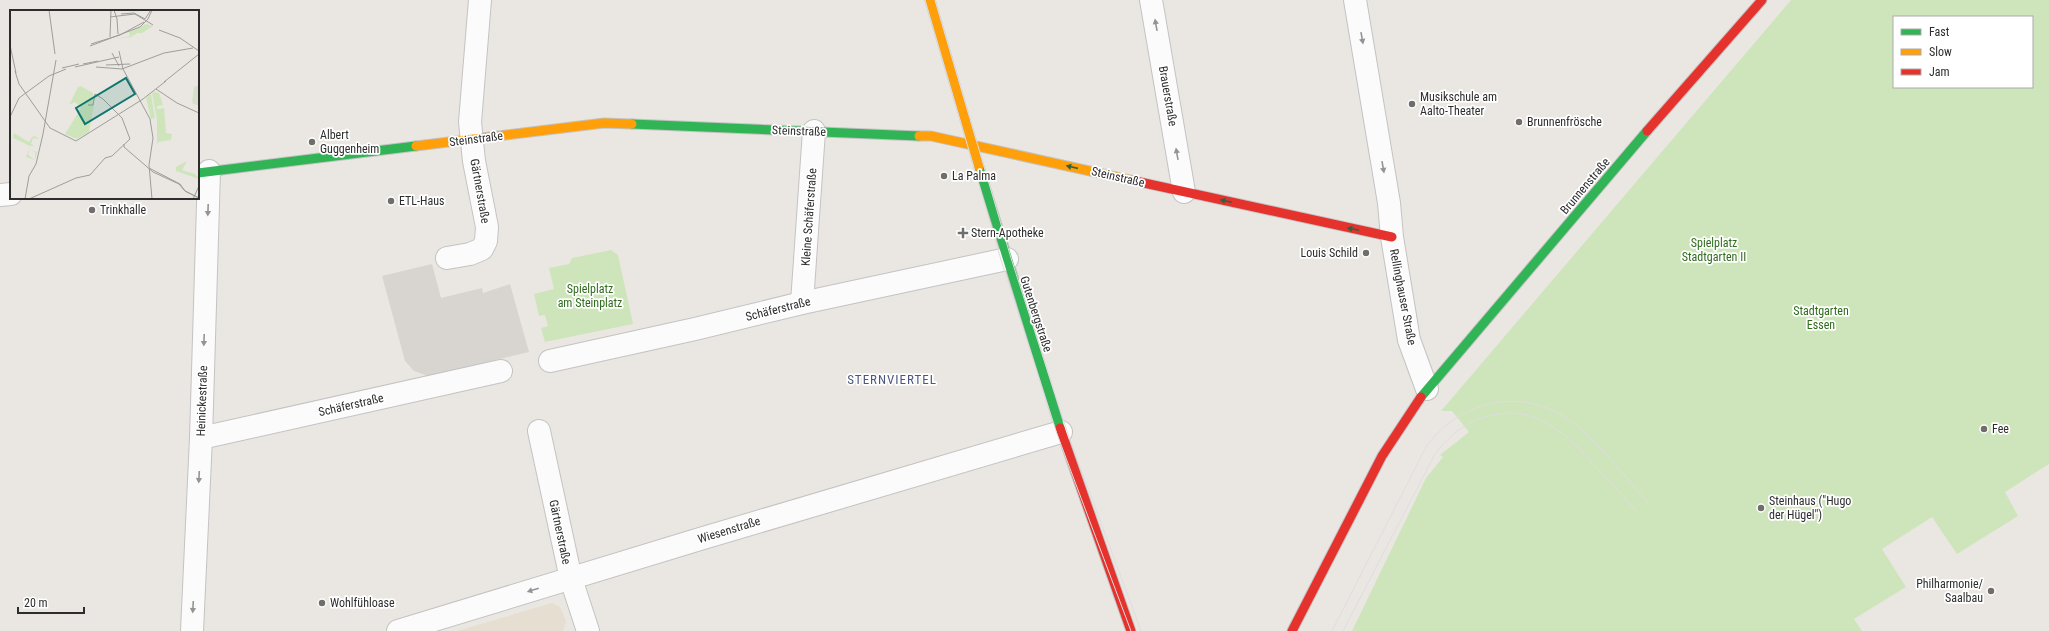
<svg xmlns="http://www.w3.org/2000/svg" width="2049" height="631" viewBox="0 0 2049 631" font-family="'Roboto Condensed',sans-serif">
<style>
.education{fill:#e5ded1}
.green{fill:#cee5bc;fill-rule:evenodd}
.plaza{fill:#d8d5d1}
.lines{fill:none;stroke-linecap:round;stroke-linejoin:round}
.street-casing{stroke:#c4c3c3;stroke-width:24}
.fast-casing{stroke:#c4c3c3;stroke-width:11}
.slow-casing{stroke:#c4c3c3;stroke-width:11}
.jam-casing{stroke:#c4c3c3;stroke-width:11}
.street{stroke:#fcfbfb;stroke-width:22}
.fast{stroke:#30b455;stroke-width:9}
.slow{stroke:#ff9f0a;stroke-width:9}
.jam{stroke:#e5322d;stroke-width:9}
.tram{stroke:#dfdedf;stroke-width:1}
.oneway{fill:#949494}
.oneway2{fill:#2e633d}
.poi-dot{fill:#6f6e6c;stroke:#fff;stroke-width:1.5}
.labels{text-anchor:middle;stroke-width:3.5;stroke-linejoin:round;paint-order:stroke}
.street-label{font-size:12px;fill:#2d2d2d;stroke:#fff}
.poi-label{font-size:12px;fill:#2d2d2d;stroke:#fff;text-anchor:start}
.park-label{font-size:12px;fill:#2f6b1b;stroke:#fff}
.neighbourhood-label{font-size:13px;letter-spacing:1px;fill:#4c577e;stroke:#fff}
.inset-road{fill:none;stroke:#9e9d9a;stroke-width:1}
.view{fill:#0f766e;fill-opacity:0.15;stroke:#0f766e;stroke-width:2}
.inset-edge{fill:none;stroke:#2d2d2d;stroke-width:2}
</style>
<rect width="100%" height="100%" fill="#eae7e2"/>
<!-- education -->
<path class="education" d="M 552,603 L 560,607 L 566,621 L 563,631 L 457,631 Z"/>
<!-- green -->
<g class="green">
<path d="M 1791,0 L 2049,0 L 2049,464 L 2005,492 L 2018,516 L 1957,554 L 1932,517 L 1882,549 L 1906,587 L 1854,619 L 1862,631 L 1352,631 L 1426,478 L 1443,457 L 1440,455 L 1469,432 L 1452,411 L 1441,411 ZM 1894,17 L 2032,17 L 2032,87 L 1894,87 Z"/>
<path d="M 611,250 L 618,255 L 633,324 L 545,342 L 541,328 L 548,326 L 545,315 L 539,316 L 534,294 L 554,289 L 549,268 L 569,264 L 572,258 Z"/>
</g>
<!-- plaza -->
<path class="plaza" d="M 432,264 L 441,298 L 482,288 L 483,293 L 510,284 L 529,352 L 428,376 L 414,371 L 405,361 L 382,276 Z"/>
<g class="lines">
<defs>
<g id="street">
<path d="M 1151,0 L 1184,192"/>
<path d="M 1355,0 L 1389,203 L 1392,237 L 1409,340 L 1427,389"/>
<path d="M 0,195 L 11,194"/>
<path d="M 447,258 L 470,254 L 482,249 L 486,241 L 487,227 L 474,161 L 470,122 L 480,0"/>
<path d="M 802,303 L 814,131"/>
<path d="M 550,361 L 695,329 L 802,303 L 1007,259"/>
<path d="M 539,431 L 571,579 L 588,631"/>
<path d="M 201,438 L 501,371"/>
<path d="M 192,631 L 201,438 L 209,171"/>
<path d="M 398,631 L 700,539 L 1061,432"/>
</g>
<g id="fast">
<path d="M 632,124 L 919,136"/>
<path d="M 979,167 L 1060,428"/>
<path d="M 198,173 L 416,146"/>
<path d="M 1421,397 L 1647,131"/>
</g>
<g id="slow">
<path d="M 930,0 L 979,167"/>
<path d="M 919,136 L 931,136 L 1135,181"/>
<path d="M 416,146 L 604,123 L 632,124"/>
</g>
<g id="jam">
<path d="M 1647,131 L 1762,0"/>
<path d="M 1135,181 L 1392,237"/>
<path d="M 1060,428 L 1131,631"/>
<path d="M 1292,631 L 1382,456 L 1421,397"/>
</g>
</defs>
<!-- street casing -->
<use href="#street" class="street-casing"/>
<!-- fast casing -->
<use href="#fast" class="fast-casing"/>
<!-- slow casing -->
<use href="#slow" class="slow-casing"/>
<!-- jam casing -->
<use href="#jam" class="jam-casing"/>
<!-- street -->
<use href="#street" class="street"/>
<!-- fast -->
<use href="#fast" class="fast"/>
<!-- slow -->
<use href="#slow" class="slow"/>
<!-- jam -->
<use href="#jam" class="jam"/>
<!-- tram -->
<g class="tram">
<path d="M 925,0 L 1001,260 L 1057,434 L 1131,631"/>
<path d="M 935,0 L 1011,258 L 1067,431 L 1141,631"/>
<path d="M 1332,631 L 1426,447 C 1458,402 1517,387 1565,417 C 1593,435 1626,478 1649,504"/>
<path d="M 1343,631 L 1435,454 C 1449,436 1465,422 1488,416 C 1537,403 1566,434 1596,467 C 1610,482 1624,497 1637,512"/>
</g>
</g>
<!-- one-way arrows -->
<defs><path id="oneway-solid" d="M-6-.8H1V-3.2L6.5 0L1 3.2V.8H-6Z"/></defs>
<g class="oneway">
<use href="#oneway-solid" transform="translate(1156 25) rotate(-100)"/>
<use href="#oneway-solid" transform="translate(1362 38) rotate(80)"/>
<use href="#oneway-solid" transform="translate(1177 154) rotate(-100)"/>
<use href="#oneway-solid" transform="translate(1383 167) rotate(80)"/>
<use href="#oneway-solid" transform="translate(208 210) rotate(92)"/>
<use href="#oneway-solid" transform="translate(204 340) rotate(92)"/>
<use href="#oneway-solid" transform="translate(199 477) rotate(93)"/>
<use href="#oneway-solid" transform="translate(533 590) rotate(163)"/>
<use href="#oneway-solid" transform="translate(193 607) rotate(93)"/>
</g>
<g class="oneway2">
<use href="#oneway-solid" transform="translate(1072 167) rotate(-167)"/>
<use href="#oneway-solid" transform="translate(1226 201) rotate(-168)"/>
<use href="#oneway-solid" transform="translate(1353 229) rotate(-168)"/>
</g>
<!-- markers -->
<g class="poi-dot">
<circle cx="1412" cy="104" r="4"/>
<circle cx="1519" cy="122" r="4"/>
<circle cx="312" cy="142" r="4"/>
<circle cx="944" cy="176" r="4"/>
<circle cx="391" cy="201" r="4"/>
<circle cx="92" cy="210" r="4"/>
<path d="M961 227h4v4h4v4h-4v4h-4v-4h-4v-4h4z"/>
<circle cx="1366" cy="253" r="4"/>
<circle cx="1984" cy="429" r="4"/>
<circle cx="1761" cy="508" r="4"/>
<circle cx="1991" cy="591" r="4"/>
<circle cx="322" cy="603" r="4"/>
</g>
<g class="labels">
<!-- street labels -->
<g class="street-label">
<text transform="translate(1168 96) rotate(80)" y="4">Brauerstraße</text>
<text transform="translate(799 131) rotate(2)" y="4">Steinstraße</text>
<text transform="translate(476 139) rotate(-7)" y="4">Steinstraße</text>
<text transform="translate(1118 177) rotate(13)" y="4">Steinstraße</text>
<text transform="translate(1585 186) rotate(-50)" y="4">Brunnenstraße</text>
<text transform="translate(480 191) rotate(80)" y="4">Gärtnerstraße</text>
<text transform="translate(809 217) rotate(-86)" y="4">Kleine Schäferstraße</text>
<text transform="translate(1403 297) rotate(79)" y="4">Rellinghauser Straße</text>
<text transform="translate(778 309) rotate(-14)" y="4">Schäferstraße</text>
<text transform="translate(1036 314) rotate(72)" y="4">Gutenbergstraße</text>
<text transform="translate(202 401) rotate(-88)" y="4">Heinickestraße</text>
<text transform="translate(351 405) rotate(-13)" y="4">Schäferstraße</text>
<text transform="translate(729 530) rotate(-17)" y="4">Wiesenstraße</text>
<text transform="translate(560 532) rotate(78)" y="4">Gärtnerstraße</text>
</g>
<!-- poi labels -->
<g class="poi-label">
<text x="1420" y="101">Musikschule am<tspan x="1420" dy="14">Aalto-Theater</tspan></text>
<text x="1527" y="126">Brunnenfrösche</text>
<text x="320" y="139">Albert<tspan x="320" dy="14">Guggenheim</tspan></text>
<text x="952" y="180">La Palma</text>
<text x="399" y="205">ETL-Haus</text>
<text x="100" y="214">Trinkhalle</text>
<text x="971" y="237">Stern-Apotheke</text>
<text x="1358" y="257" text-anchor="end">Louis Schild</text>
<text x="1992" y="433">Fee</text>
<text x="1769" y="505">Steinhaus ("Hugo<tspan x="1769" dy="14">der Hügel")</tspan></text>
<text x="1983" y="588" text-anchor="end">Philharmonie/<tspan x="1983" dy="14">Saalbau</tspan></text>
<text x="330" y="607">Wohlfühloase</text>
</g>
<!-- park labels -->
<g class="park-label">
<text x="1714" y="247">Spielplatz<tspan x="1714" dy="14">Stadtgarten II</tspan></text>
<text x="590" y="293">Spielplatz<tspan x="590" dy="14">am Steinplatz</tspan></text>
<text x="1821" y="315">Stadtgarten<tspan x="1821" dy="14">Essen</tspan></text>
</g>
<!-- neighbourhood labels -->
<g class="neighbourhood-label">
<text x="892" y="384">STERNVIERTEL</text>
</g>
</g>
<!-- overview -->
<g transform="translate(10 10)">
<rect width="189" height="189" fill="#eae7e2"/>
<path d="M 136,14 L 143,16 L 132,23 L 127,23 L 121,27 L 105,29 L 120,26 L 119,22 ZM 71,76 L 83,83 L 84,95 L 79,122 L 67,129 L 55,124 L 71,98 L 65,92 L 59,95 L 68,77 ZM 144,82 L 149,83 L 153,95 L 147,96 L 147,99 L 154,98 L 156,123 L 162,124 L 161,130 L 148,132 L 147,135 L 147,110 L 142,83 ZM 141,84 L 145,108 L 141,109 L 136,88 ZM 4,123 L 19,132 L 22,127 L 25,126 L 29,129 L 23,128 L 21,134 L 24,136 L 20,136 L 18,145 L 25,150 L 25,142 L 20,139 L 27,142 L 25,150 L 16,147 L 20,136 L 3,128 ZM 177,151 L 172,160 L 185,164 L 189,169 L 166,161 L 166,157 Z" fill="#cee5bc"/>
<path d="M 189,75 L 189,96 L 182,93 L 184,77 Z" fill="#d7dfca"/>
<path class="inset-road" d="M 39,0 L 45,44M 104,0 L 107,9 L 108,24M 111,4 L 124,3 L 135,9 L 141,0M 100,7 L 125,4 L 143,15M 149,20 L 170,28 L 189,41M 100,27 L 101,0M 81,34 L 110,25 L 134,12M 0,35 L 6,63M 80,36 L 130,17 L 138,9 L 142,0M 109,41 L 113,59 L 140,109 L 143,128 L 139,155 L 142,189M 102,43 L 109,56M 73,54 L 88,51M 96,55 L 120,54M 65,57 L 109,47M 86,57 L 112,59 L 154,43 L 183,38M 52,58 L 69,54M 5,61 L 9,74 L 40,118 L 66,131 L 133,89 L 156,71M 154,72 L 189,44M 146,79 L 167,93 L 189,103M 0,107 L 9,88 L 39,66 L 56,59M 114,134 L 114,137 L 143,162 L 169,174 L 175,181 L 189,188M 139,158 L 170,174 L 175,181 L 189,188M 15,189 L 19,166 L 26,154 L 33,124 L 46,50M 19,189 L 66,168 L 80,165 L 95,148 L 102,146 L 120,129 L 112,108 L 93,89 L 85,84 L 83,95 L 78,95M 183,189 L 189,176"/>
<path class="view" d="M 116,68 L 125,84 L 75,114 L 66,98 Z"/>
<rect width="189" height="189" class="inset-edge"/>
</g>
<!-- legend -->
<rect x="1893" y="16" width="140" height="72" fill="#ffffff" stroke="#ababab"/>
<rect x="1901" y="29" width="20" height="6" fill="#30b455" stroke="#ababab"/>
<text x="1929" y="36" font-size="12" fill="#2d2d2d">Fast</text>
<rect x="1901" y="49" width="20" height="6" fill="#ff9f0a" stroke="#ababab"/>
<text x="1929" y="56" font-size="12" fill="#2d2d2d">Slow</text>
<rect x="1901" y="69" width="20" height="6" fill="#e5322d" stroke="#ababab"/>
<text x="1929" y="76" font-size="12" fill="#2d2d2d">Jam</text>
<!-- scale -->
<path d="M18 607v6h66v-6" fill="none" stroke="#2d2d2d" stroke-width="2"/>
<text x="24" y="607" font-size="12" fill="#2d2d2d" stroke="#ffffff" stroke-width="3" paint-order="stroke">20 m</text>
</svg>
